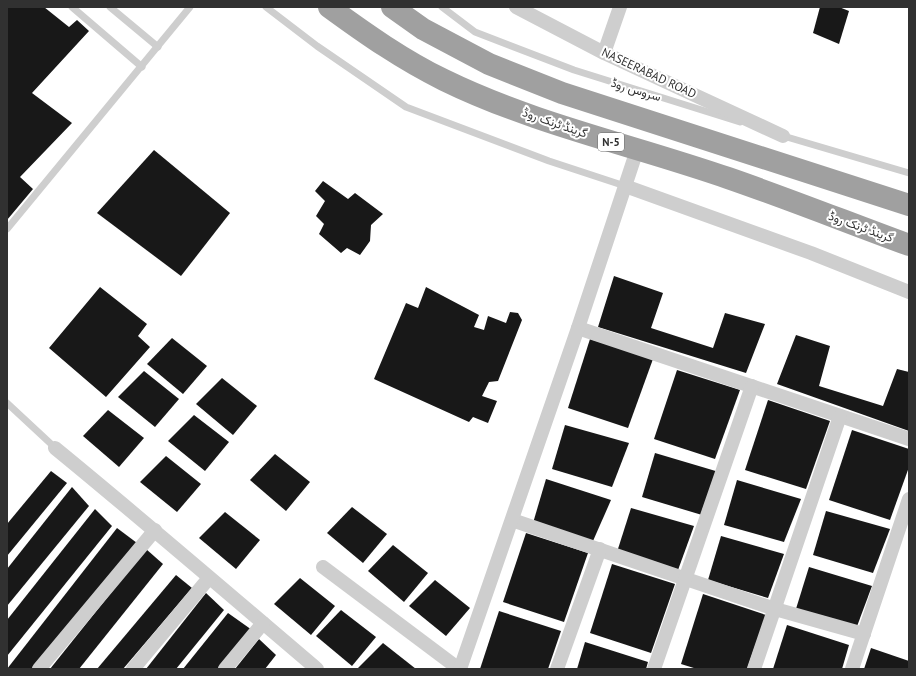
<svg xmlns="http://www.w3.org/2000/svg" width="916" height="676" viewBox="0 0 916 676" font-family="'PT Sans',Vazirmatn,sans-serif">
<style>
.building{fill:#181818}
.lines{fill:none;stroke-linecap:round;stroke-linejoin:round}
.service{stroke:#cecece;stroke-width:7}
.minor{stroke:#cecece;stroke-width:14}
.trunk{stroke:#a0a0a0;stroke-width:22}
.labels{text-anchor:middle;stroke-width:4;stroke-linejoin:round;paint-order:stroke}
.shield{fill:#fff;stroke:#6f6f6f;stroke-width:1}
.shield-label{font-size:11px;font-weight:bold;fill:#313131}
.street-label{font-size:12px;fill:#313131;stroke:#fff}
</style>
<rect width="100%" height="100%" fill="#fff"/>
<!-- building -->
<g class="building">
<path d="M 7,7 L 44,7 L 69,27 L 77,20 L 89,31 L 32,93 L 72,123 L 20,177 L 33,189 L 7,220 Z"/>
<path d="M 820,7 L 839,7 L 849,11 L 839,44 L 813,33 Z"/>
<path d="M 154,150 L 230,213 L 181,276 L 97,213 Z"/>
<path d="M 323,181 L 348,199 L 355,193 L 383,214 L 371,225 L 370,241 L 360,255 L 347,248 L 341,253 L 319,234 L 324,224 L 316,216 L 325,201 L 315,191 Z"/>
<path d="M 614,276 L 663,293 L 651,328 L 713,348 L 725,313 L 765,324 L 746,373 L 598,327 Z"/>
<path d="M 100,287 L 147,324 L 138,336 L 150,347 L 106,397 L 49,348 Z"/>
<path d="M 426,287 L 479,315 L 474,327 L 484,330 L 488,316 L 506,323 L 510,312 L 518,313 L 522,320 L 498,381 L 489,382 L 482,396 L 497,401 L 488,423 L 473,417 L 469,422 L 374,379 L 406,303 L 418,308 Z"/>
<path d="M 796,335 L 830,346 L 819,386 L 883,406 L 897,369 L 909,372 L 909,431 L 777,384 Z"/>
<path d="M 172,338 L 207,366 L 183,394 L 147,364 Z"/>
<path d="M 590,339 L 653,359 L 628,428 L 568,408 Z"/>
<path d="M 677,370 L 740,390 L 715,459 L 654,439 Z"/>
<path d="M 144,371 L 179,399 L 155,427 L 118,397 Z"/>
<path d="M 222,378 L 257,406 L 233,435 L 196,404 Z"/>
<path d="M 768,400 L 830,421 L 806,489 L 745,470 Z"/>
<path d="M 108,410 L 144,438 L 119,467 L 83,436 Z"/>
<path d="M 194,415 L 229,442 L 205,471 L 168,441 Z"/>
<path d="M 565,425 L 629,443 L 612,487 L 552,469 Z"/>
<path d="M 852,430 L 909,449 L 909,467 L 890,520 L 829,500 Z"/>
<path d="M 655,453 L 719,472 L 702,515 L 642,497 Z"/>
<path d="M 275,454 L 310,482 L 286,511 L 250,480 Z"/>
<path d="M 166,456 L 201,484 L 177,512 L 140,482 Z"/>
<path d="M 51,471 L 67,483 L 7,556 L 7,524 Z"/>
<path d="M 546,479 L 611,500 L 593,541 L 533,523 Z"/>
<path d="M 737,480 L 801,499 L 784,542 L 724,525 Z"/>
<path d="M 72,487 L 89,506 L 7,606 L 7,569 Z"/>
<path d="M 352,507 L 387,534 L 363,563 L 327,533 Z"/>
<path d="M 631,508 L 694,526 L 678,570 L 617,552 Z"/>
<path d="M 95,509 L 112,526 L 7,656 L 7,620 Z"/>
<path d="M 826,511 L 890,529 L 873,573 L 813,555 Z"/>
<path d="M 225,512 L 260,540 L 236,569 L 199,538 Z"/>
<path d="M 117,528 L 137,543 L 32,669 L 7,669 Z"/>
<path d="M 526,533 L 588,553 L 564,622 L 503,602 Z"/>
<path d="M 721,536 L 784,554 L 768,598 L 708,580 Z"/>
<path d="M 393,545 L 428,573 L 404,602 L 368,571 Z"/>
<path d="M 146,549 L 163,564 L 79,669 L 50,669 Z"/>
<path d="M 612,564 L 675,584 L 651,653 L 590,633 Z"/>
<path d="M 809,567 L 872,586 L 856,629 L 795,612 Z"/>
<path d="M 176,575 L 192,588 L 123,669 L 97,669 Z"/>
<path d="M 300,578 L 335,606 L 311,635 L 274,604 Z"/>
<path d="M 435,580 L 470,608 L 446,636 L 409,606 Z"/>
<path d="M 206,593 L 224,610 L 176,669 L 146,669 Z"/>
<path d="M 703,594 L 766,615 L 747,669 L 697,669 L 681,664 Z"/>
<path d="M 341,610 L 376,637 L 352,666 L 316,636 Z"/>
<path d="M 499,611 L 561,631 L 548,669 L 480,669 Z"/>
<path d="M 228,613 L 252,630 L 220,669 L 183,669 Z"/>
<path d="M 787,625 L 849,645 L 842,669 L 773,669 Z"/>
<path d="M 259,639 L 276,655 L 265,669 L 235,669 Z"/>
<path d="M 585,642 L 648,662 L 646,669 L 577,669 Z"/>
<path d="M 383,643 L 416,669 L 357,669 Z"/>
<path d="M 871,648 L 909,661 L 909,669 L 864,669 Z"/>
</g>
<g class="lines">
<!-- service -->
<g class="service">
<path d="M 72,7 L 142,67"/>
<path d="M 110,7 L 158,47"/>
<path d="M 266,7 L 317,46 L 406,107 L 549,161 L 625,186"/>
<path d="M 442,7 L 475,32 L 574,70 L 740,122"/>
<path d="M 780,135 L 909,173"/>
<path d="M 7,229 L 190,7"/>
<path d="M 7,403 L 50,443"/>
</g>
<!-- minor -->
<g class="minor">
<path d="M 516,7 L 604,53 L 783,136"/>
<path d="M 604,53 L 620,7"/>
<path d="M 625,186 L 811,253 L 909,292"/>
<path d="M 578,328 L 909,439"/>
<path d="M 55,448 C 143,520 230,595 317,669"/>
<path d="M 512,520 L 775,609 L 864,634"/>
<path d="M 323,567 L 459,669"/>
<path d="M 39,669 L 155,530"/>
<path d="M 133,669 L 209,578"/>
<path d="M 225,669 L 263,623"/>
<path d="M 460,669 L 578,328 L 637,150"/>
<path d="M 557,669 L 600,549"/>
<path d="M 654,669 L 752,386"/>
<path d="M 754,669 L 840,416"/>
<path d="M 852,669 L 909,499"/>
</g>
<!-- trunk -->
<g class="trunk">
<path d="M 329,7 C 366,34 403,60 444,80 C 534,124 633,145 728,178 C 789,199 849,223 909,245"/>
<path d="M 392,7 L 423,29 L 489,64 L 562,93 L 909,205"/>
</g>
</g>
<g class="labels">
<!-- shield labels -->
<rect class="shield" x="598" y="133" width="26" height="18" rx="3"/>
<g class="shield-label">
<text x="611" y="146">N-5</text>
</g>
<!-- street labels -->
<g class="street-label">
<text transform="translate(649 73) rotate(25)" y="4">NASEERABAD ROAD</text>
<text transform="translate(636 90) rotate(17)" y="4">سروس روڈ</text>
<text transform="translate(555 123) rotate(19)" y="4">گرینڈ ٹرنک روڈ</text>
<text transform="translate(861 227) rotate(20)" y="4">گرینڈ ٹرنک روڈ</text>
</g>
</g>
<!-- border -->
<rect width="916" height="676" fill="none" stroke="#313131" stroke-width="16"/>
</svg>
